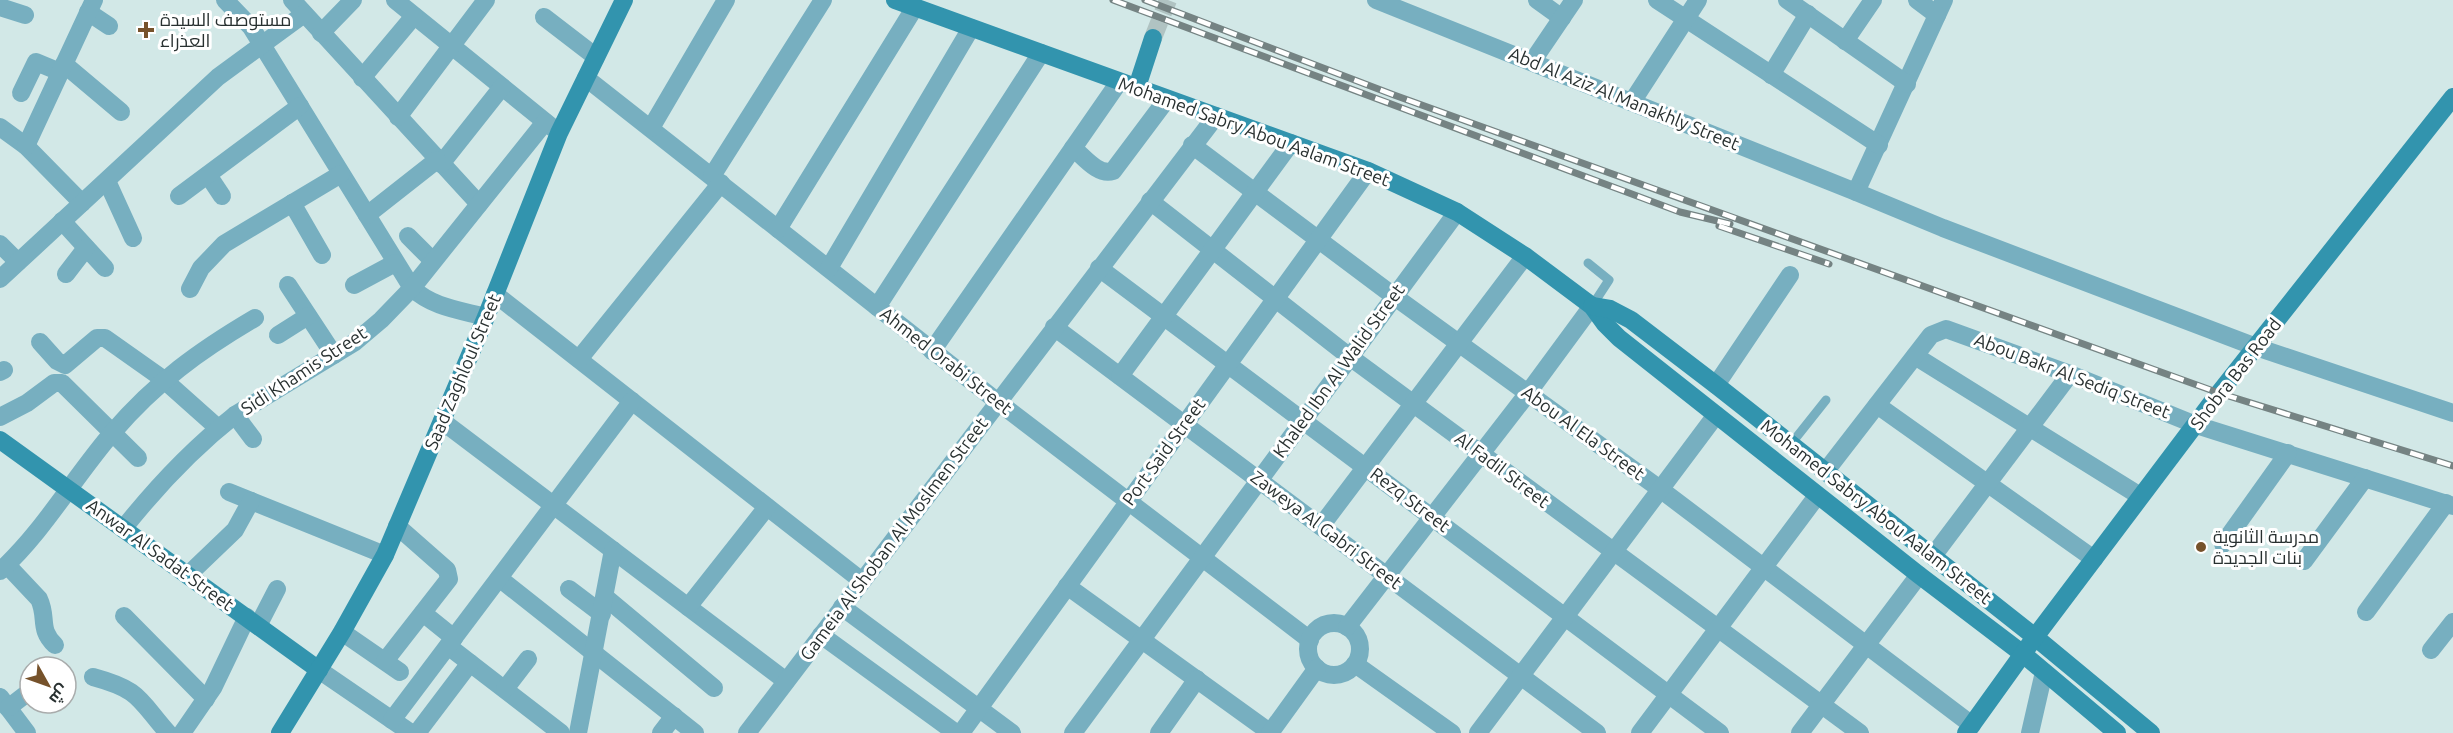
<svg xmlns="http://www.w3.org/2000/svg" width="2453" height="733" viewBox="0 0 2453 733" font-family="Ubuntu,Cairo,sans-serif">
<style>
.lines{fill:none;stroke-linecap:round;stroke-linejoin:round}
.secondary-tunnel{stroke:#b0c3c2;stroke-width:18;stroke-dasharray:18 9;stroke-linecap:butt}
.lane{stroke:#77afc0;stroke-width:9}
.street{stroke:#77afc0;stroke-width:18}
.secondary{stroke:#3294ae;stroke-width:18}
.rail-casing{stroke:#758383;stroke-width:7}
.rail{stroke:#fff;stroke-width:4.5;stroke-dasharray:14;stroke-linecap:butt}
.poi-dot{fill:#76522b;stroke:#fff;stroke-width:2}
.labels{text-anchor:middle;stroke-width:6;stroke-linejoin:round;paint-order:stroke}
.poi-label{font-size:18px;fill:#283030;stroke:#fff;text-anchor:start}
.street-label{font-size:18px;fill:#283030;stroke:#fff}
</style>
<rect width="100%" height="100%" fill="#d2e8e7"/>
<g class="lines">
<!-- secondary-tunnel -->
<path class="secondary-tunnel" d="M 1153,38 L 1168,0"/>
<!-- lane -->
<g class="lane">
<path d="M 1588,263 L 1609,280 L 1592,306"/>
<path d="M 1791,444 L 1826,400"/>
</g>
<!-- street -->
<g class="street">
<path d="M 225,0 L 251,27 L 412,288 C 432,307 459,310 486,317"/>
<path d="M 292,0 L 479,204"/>
<path d="M 395,0 L 553,128"/>
<path d="M 1376,0 L 1856,192 L 1944,0"/>
<path d="M 1537,0 L 1562,18"/>
<path d="M 1657,0 L 1879,145"/>
<path d="M 1787,0 L 1907,84"/>
<path d="M 1917,0 L 1937,15"/>
<path d="M 0,7 L 25,15"/>
<path d="M 88,12 L 109,26"/>
<path d="M 544,17 L 596,57"/>
<path d="M 321,33 L 353,0"/>
<path d="M 1845,41 L 1873,0"/>
<path d="M 1532,62 L 1574,0"/>
<path d="M 64,64 L 121,112"/>
<path d="M 1771,75 L 1808,14"/>
<path d="M 362,78 L 414,16"/>
<path d="M 586,78 L 998,402 L 1310,640"/>
<path d="M 21,93 L 36,62 L 60,72"/>
<path d="M 1632,102 L 1698,0"/>
<path d="M 398,117 L 486,0"/>
<path d="M 0,127 L 26,146 L 82,203"/>
<path d="M 651,128 L 726,0"/>
<path d="M 1192,145 L 1395,297 L 1660,489 L 1972,725"/>
<path d="M 26,146 L 94,0"/>
<path d="M 1073,148 C 1084,157 1098,176 1113,171 L 1167,99"/>
<path d="M 441,164 L 502,87"/>
<path d="M 208,175 L 222,196"/>
<path d="M 712,176 L 823,0"/>
<path d="M 107,181 L 133,238"/>
<path d="M 1856,192 L 1943,228 L 2256,347 L 2453,413"/>
<path d="M 179,196 L 300,106"/>
<path d="M 1150,201 L 1350,357 L 1860,733"/>
<path d="M 292,203 L 322,255"/>
<path d="M 367,215 L 437,160"/>
<path d="M 62,221 L 105,268"/>
<path d="M 778,229 L 915,7"/>
<path d="M 408,236 L 433,261"/>
<path d="M 0,244 L 18,262"/>
<path d="M 829,268 L 971,28"/>
<path d="M 1099,268 L 1720,733"/>
<path d="M 66,274 L 86,248"/>
<path d="M 0,279 L 218,77 L 304,14"/>
<path d="M 288,285 L 334,355"/>
<path d="M 354,285 L 395,263"/>
<path d="M 190,289 L 201,268 L 224,244 L 341,174"/>
<path d="M 495,294 L 862,581"/>
<path d="M 877,307 L 1041,53"/>
<path d="M 1054,327 L 1597,733"/>
<path d="M 278,335 L 308,316"/>
<path d="M 40,342 L 57,361 L 65,365 L 97,338 L 105,338 L 163,379 L 218,428"/>
<path d="M 932,351 L 1119,82"/>
<path d="M 1915,356 L 2140,496"/>
<path d="M 579,359 L 721,183"/>
<path d="M 0,372 L 4,370"/>
<path d="M 1120,376 L 1291,143"/>
<path d="M 1716,385 L 1790,275"/>
<path d="M 1877,405 L 2094,559"/>
<path d="M 235,415 L 253,439"/>
<path d="M 0,417 L 27,403 L 54,383 L 62,383 L 138,458"/>
<path d="M 442,421 L 786,681"/>
<path d="M 1825,472 L 1931,335 L 1946,329 L 2070,374 L 2196,425 L 2453,506"/>
<path d="M 229,492 L 385,555"/>
<path d="M 1321,526 L 1525,256"/>
<path d="M 123,529 C 157,486 192,449 235,415 L 355,342 L 381,320 L 412,288 L 545,122"/>
<path d="M 2223,544 L 2288,453"/>
<path d="M 1933,556 L 2070,374"/>
<path d="M 2304,561 L 2365,478"/>
<path d="M 7,565 L 39,599 C 48,618 38,629 55,645"/>
<path d="M 0,571 C 44,531 74,477 113,432 C 156,382 199,351 255,318"/>
<path d="M 188,575 L 235,530 L 251,501"/>
<path d="M 499,578 L 695,733"/>
<path d="M 1067,586 L 1271,733"/>
<path d="M 569,589 L 602,614"/>
<path d="M 605,597 L 714,688"/>
<path d="M 688,607 L 767,507"/>
<path d="M 842,607 L 1012,733"/>
<path d="M 2366,612 L 2446,503"/>
<path d="M 423,613 L 454,638"/>
<path d="M 124,616 L 206,699"/>
<circle cx="1334" cy="649" r="26"/>
<path d="M 258,626 L 277,589"/>
<path d="M 1347,627 L 1528,393 L 1592,306"/>
<path d="M 342,632 L 400,672"/>
<path d="M 821,635 L 956,733"/>
<path d="M 448,646 L 561,733"/>
<path d="M 2431,650 L 2453,622"/>
<path d="M 385,661 L 449,579 L 447,570 L 397,526"/>
<path d="M 1355,664 L 1452,733"/>
<path d="M 319,670 L 411,733"/>
<path d="M 93,677 C 141,690 138,699 168,733"/>
<path d="M 505,689 L 528,659"/>
<path d="M 0,697 L 27,733"/>
<path d="M 8,708 L 30,691"/>
<path d="M 392,720 L 632,401"/>
<path d="M 182,733 L 213,688 L 247,617"/>
<path d="M 417,733 L 470,663"/>
<path d="M 578,733 L 613,550"/>
<path d="M 661,733 L 674,716"/>
<path d="M 747,733 L 1216,116"/>
<path d="M 961,733 L 1368,171"/>
<path d="M 1073,733 L 1457,212"/>
<path d="M 1159,733 L 1197,679"/>
<path d="M 1270,733 L 1317,668"/>
<path d="M 1478,733 L 1716,415"/>
<path d="M 1640,733 L 1817,496"/>
<path d="M 1800,733 L 1919,575"/>
<path d="M 2030,733 L 2044,672"/>
</g>
<!-- secondary -->
<g class="secondary">
<path d="M 895,0 L 1368,171 L 1457,212 L 1525,256 L 1592,306 L 1605,324 L 1619,338 L 1919,575 L 2023,654 L 2117,733"/>
<path d="M 1137,87 L 1153,38"/>
<path d="M 1592,306 L 1610,309 L 1631,320 L 1716,385 L 2035,637 L 2151,733"/>
<path d="M 0,440 L 319,670"/>
<path d="M 280,733 L 342,632 L 385,555 L 486,317 L 559,133 L 624,0"/>
<path d="M 1966,733 L 2035,637 L 2219,393 L 2453,97"/>
</g>
<defs>
<g id="rail">
<path d="M 1113,0 L 1680,212 L 1730,224"/>
<path d="M 1145,0 L 1394,95 L 2219,393 L 2453,466"/>
<path d="M 1719,226 L 1829,264"/>
</g>
</defs>
<!-- rail casing -->
<use href="#rail" class="rail-casing"/>
<!-- rail -->
<use href="#rail" class="rail"/>
</g>
<!-- markers -->
<g class="poi-dot">
<path d="M143 21h6v6h6v6h-6v6h-6v-6h-6v-6h6z"/>
<circle cx="2201" cy="547" r="6"/>
</g>
<g class="labels">
<!-- poi labels -->
<g class="poi-label">
<text x="160" y="26">مستوصف السيدة<tspan x="160" dy="21">العذراء</tspan></text>
<text x="2213" y="543">مدرسة الثانوية<tspan x="2213" dy="21">بنات الجديدة</tspan></text>
</g>
<!-- street labels -->
<g class="street-label">
<text transform="translate(1624 99) rotate(22)" y="6">Abd Al Aziz Al Manakhly Street</text>
<text transform="translate(1254 132) rotate(20)" y="6">Mohamed Sabry Abou Aalam Street</text>
<text transform="translate(946 361) rotate(38)" y="6">Ahmed Orabi Street</text>
<text transform="translate(304 371) rotate(-33)" y="6">Sidi Khamis Street</text>
<text transform="translate(1339 371) rotate(-54)" y="6">Khaled Ibn Al Walid Street</text>
<text transform="translate(463 372) rotate(-67)" y="6">Saad Zaghloul Street</text>
<text transform="translate(2236 374) rotate(-52)" y="6">Shobra Bas Road</text>
<text transform="translate(2072 376) rotate(21)" y="6">Abou Bakr Al Sediq Street</text>
<text transform="translate(1583 433) rotate(36)" y="6">Abou Al Ela Street</text>
<text transform="translate(1164 452) rotate(-54)" y="6">Port Said Street</text>
<text transform="translate(1502 470) rotate(37)" y="6">Al Fadil Street</text>
<text transform="translate(1410 500) rotate(37)" y="6">Rezq Street</text>
<text transform="translate(1876 512) rotate(38)" y="6">Mohamed Sabry Abou Aalam Street</text>
<text transform="translate(1326 530) rotate(37)" y="6">Zaweya Al Gabri Street</text>
<text transform="translate(894 539) rotate(-53)" y="6">Gameia Al Shoban Al Moslmen Street</text>
<text transform="translate(160 555) rotate(36)" y="6">Anwar Al Sadat Street</text>
</g>
</g>
<!-- north arrow -->
<g transform="translate(48 685) rotate(130)"><circle r="28" fill="#ffffff" stroke="#a9acac" stroke-width="1.5"/>
<path d="M0-4.5L10 22L0 15L-10 22Z" fill="#76522b"/>
<text y="-9" font-size="16" font-weight="bold" text-anchor="middle" fill="#283030">ش</text>
</g>
</svg>
